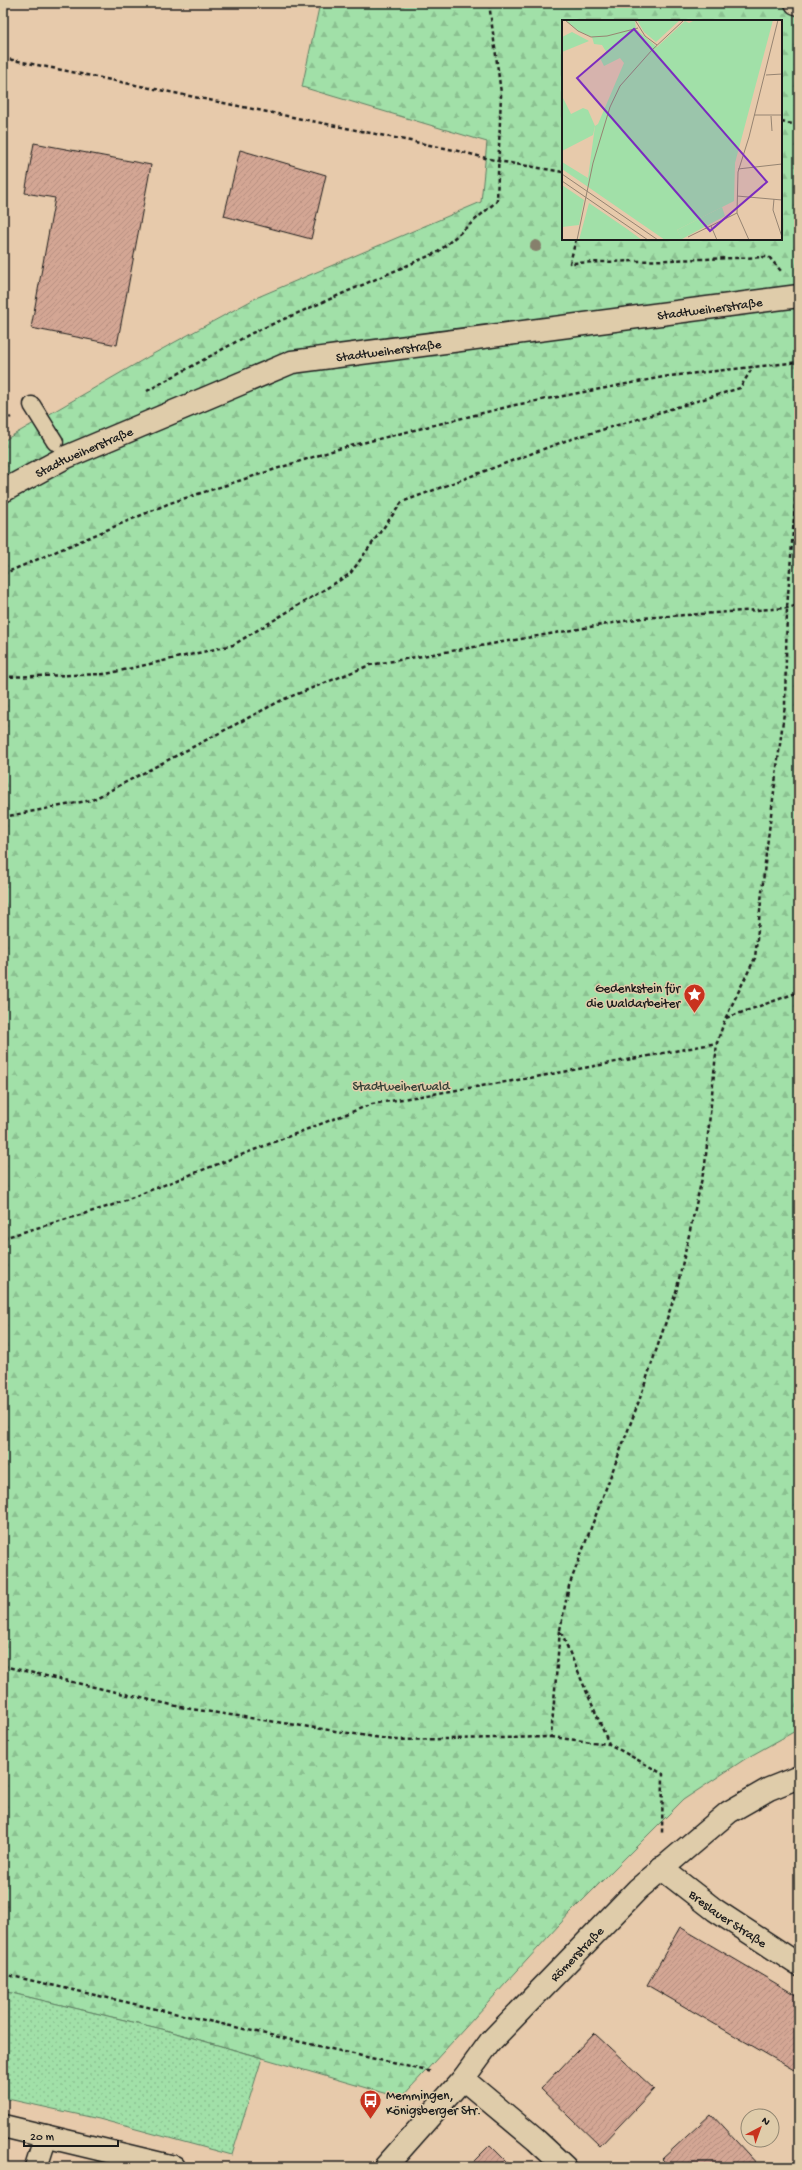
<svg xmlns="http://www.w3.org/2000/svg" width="802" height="2170" viewBox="0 0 802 2170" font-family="'Gochi Hand',sans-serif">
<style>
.forest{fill:url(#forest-firs);stroke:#5e7e62;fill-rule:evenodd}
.garden{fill:url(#garden-dots);stroke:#5e7e62}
.building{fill:url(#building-hatch);stroke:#1c1c1c}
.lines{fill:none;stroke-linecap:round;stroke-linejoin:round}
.lane-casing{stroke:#1c1c1c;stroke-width:19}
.street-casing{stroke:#1c1c1c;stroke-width:25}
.path{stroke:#1c1c1c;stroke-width:2.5;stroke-dasharray:4 3;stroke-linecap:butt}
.lane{stroke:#dfccaa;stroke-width:16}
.street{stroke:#dfccaa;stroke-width:22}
.tree{fill:#86806c}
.labels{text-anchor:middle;stroke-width:3;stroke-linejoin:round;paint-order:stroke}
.street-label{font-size:13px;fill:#1c1c1c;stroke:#dfccaa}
.poi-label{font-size:13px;fill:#1c1c1c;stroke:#dfccaa;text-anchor:end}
.park-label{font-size:13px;fill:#374338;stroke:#dfccaa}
.inset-road{fill:none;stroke:#968472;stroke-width:1}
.view{fill:#7b2cbf;fill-opacity:0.15;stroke:#7b2cbf;stroke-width:2}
.inset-edge{fill:none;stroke:#1c1c1c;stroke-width:2}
</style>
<defs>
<pattern id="forest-firs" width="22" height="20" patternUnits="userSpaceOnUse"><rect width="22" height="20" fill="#a1e0a8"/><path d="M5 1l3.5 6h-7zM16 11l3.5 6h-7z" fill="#8ac090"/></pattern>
<pattern id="garden-dots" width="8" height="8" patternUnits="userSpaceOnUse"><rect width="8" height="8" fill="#a1e0a8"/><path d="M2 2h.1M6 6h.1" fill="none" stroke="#8ac090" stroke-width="1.8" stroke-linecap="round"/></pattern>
<pattern id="building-hatch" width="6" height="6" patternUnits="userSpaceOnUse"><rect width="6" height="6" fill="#d3a694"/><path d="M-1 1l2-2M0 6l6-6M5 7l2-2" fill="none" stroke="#b58e7f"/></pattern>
</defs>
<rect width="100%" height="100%" fill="#e7caab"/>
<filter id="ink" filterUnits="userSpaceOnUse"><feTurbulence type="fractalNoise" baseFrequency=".025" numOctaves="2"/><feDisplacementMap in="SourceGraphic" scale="8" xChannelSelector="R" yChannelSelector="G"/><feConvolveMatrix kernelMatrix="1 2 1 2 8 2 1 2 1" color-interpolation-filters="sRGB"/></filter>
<g filter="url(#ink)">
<!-- forest -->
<path class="forest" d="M 320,3 L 799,3 L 799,1729 L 745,1759 L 683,1800 L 570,1913 L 401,2098 L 162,2029 L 3,1991 L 3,441 L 153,354 L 258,297 L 481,202 L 487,142 L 302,87 ZM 563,21 L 781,21 L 781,239 L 563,239 Z"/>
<!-- garden -->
<path class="garden" d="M 3,1991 L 162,2029 L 262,2058 L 232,2155 L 99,2119 L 3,2098 Z"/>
<!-- building -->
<g class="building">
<path d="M 34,143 L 151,165 L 117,345 L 31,328 L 55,198 L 25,193 Z"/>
<path d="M 240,150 L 326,175 L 311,239 L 224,216 Z"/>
<path d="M 680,1927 L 799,1997 L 799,2061 L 794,2070 L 647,1985 Z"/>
<path d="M 594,2033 L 654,2089 L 600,2146 L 541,2089 Z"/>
<path d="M 711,2114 L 760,2167 L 670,2167 L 662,2159 Z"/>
<path d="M 490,2145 L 512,2167 L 468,2167 Z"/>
</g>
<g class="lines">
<defs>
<path id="lane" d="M 32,405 L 55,442"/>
<g id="street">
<path d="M 796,3 L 799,4"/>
<path id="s1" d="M 3,491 L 64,458 L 292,362 L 799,296"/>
<path id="s2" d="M 661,1868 L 715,1910 L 799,1965"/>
<path d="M 463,2079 L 536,2140 L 565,2167"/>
<path d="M 3,2126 L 174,2167"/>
<path d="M 36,2167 L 46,2136"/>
<path id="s3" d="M 385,2167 L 463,2079 L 490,2042 L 638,1889 L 729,1812 L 769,1789 L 799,1777"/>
</g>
</defs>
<!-- lane casing -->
<use href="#lane" class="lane-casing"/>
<!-- street casing -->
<use href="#street" class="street-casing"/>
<!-- path -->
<g class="path">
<path d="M 3,58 L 454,150 L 498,161 L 563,172"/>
<path d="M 781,122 L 799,125"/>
<path d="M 576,239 L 570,263 L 769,257 L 781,271"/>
<path d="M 147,391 L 252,333 L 438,252 L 497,201 L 501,93 L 489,3"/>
<path d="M 3,421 L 11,417"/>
<path d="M 3,574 L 170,503 L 338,449 L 515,405 L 669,376 L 799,362"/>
<path d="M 3,677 L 106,674 L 233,645 L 350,574 L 402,502 L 565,441 L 740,388 L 753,367"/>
<path d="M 3,817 L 92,800 L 282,700 L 370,665 L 642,618 L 787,608 L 799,605"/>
<path d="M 726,1018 L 799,992"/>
<path d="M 3,1238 L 110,1206 L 372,1104 L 536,1077 L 717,1043"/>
<path d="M 560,1630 L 569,1586 L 639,1401 L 676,1292 L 705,1165 L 717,1043 L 725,1019 L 755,958 L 766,854 L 785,705 L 787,608 L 799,453"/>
<path d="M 3,1666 L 185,1708 L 394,1740 L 551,1737 L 560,1630 L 609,1744 L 663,1774 L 662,1833"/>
<path d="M 551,1737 L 608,1744"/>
<path d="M 3,1974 L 432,2072"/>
</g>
<!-- lane -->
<use href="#lane" class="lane"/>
<!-- street -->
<use href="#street" class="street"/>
</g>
<!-- trees -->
<circle class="tree" cx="536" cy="246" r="6"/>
</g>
<!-- icons -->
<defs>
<symbol id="sight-pin" viewBox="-11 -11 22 30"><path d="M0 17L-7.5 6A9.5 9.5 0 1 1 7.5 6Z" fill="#c8321e" stroke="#dfccaa"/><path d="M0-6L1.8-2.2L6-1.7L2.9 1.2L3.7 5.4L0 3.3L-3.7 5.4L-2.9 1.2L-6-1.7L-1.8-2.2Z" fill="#fff"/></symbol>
<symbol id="bus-pin" viewBox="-11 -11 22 30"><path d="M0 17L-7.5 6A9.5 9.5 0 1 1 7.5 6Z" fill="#c8321e" stroke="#dfccaa"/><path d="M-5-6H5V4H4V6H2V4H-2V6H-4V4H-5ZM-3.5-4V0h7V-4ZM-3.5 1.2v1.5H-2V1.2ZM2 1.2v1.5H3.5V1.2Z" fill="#fff"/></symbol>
</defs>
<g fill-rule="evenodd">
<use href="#sight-pin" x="682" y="982" width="25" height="34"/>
<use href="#bus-pin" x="358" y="2088" width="25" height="34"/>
</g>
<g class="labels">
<!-- street labels -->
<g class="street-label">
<text dy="5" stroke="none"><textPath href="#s1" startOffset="738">Stadtweiherstraße</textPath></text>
<text dy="5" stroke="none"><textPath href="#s1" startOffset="414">Stadtweiherstraße</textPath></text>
<text dy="5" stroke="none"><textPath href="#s1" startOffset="90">Stadtweiherstraße</textPath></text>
<text dy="5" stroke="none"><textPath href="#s2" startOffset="84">Breslauer Straße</textPath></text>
<text dy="5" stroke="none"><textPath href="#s3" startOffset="287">Römerstraße</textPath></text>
</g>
<!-- poi labels -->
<g class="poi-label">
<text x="680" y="992">Gedenkstein für<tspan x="680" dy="15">die Waldarbeiter</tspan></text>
<text x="386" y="2099" text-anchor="start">Memmingen,<tspan x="386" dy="15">Königsberger Str.</tspan></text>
</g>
<!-- park labels -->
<g class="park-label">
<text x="401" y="1090">Stadtweiherwald</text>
</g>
</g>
<!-- overview -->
<g transform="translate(562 20)">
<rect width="220" height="220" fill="#e7caab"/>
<path d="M 75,0 L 118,0 L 94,22 L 82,12 ZM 10,12 L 27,21 L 0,32 L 0,17 ZM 0,76 L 9,94 L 21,88 L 26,90 L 33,106 L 31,115 L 0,131 ZM 0,165 L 22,180 L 17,205 L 0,207 ZM 27,183 L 65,209 L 80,220 L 17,220 Z" fill="#a1e0a8"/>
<path d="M 3,0 L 73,0 L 74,9 L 95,27 L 123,1 L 127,3 L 133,0 L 211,0 L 173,143 L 172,181 L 115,210 L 121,220 L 103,220 L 0,149 L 0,142 L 26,158 L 33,106 L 36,104 L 62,43 L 58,38 L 42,46 L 38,38 L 45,33 L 40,25 L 32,24 L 30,17 L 16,11 Z" fill="#a1e0a8"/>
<path d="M 160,187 L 163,196 L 120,219 L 115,210 Z" fill="#a1e0a8"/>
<path class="inset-road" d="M 3,0 L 16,11 L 29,17 L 45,16 L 76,8M 73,0 L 83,16 L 95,25M 204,55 L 220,54M 192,95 L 220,95M 209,96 L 210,111M 176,149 L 220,144M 0,154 L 96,220M 0,161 L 86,220M 175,176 L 220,180M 212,179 L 211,190 L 220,217M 149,206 L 155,220M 126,217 L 175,193M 15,220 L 31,143 L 48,87 L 58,66 L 90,30 L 122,0M 187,220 L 175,193 L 176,152 L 187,117 L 216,0"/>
<path class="view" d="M 72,9 L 205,162 L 148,211 L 15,58 Z"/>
<rect width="220" height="220" class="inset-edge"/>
</g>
<!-- margin -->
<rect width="802" height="2170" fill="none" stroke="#dfccaa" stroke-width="16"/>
<rect x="8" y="8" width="786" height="2154" fill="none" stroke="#1c1c1c" stroke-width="1.5" filter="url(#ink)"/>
<!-- north arrow -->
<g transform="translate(760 2128) rotate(41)"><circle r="19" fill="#dfccaa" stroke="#918671"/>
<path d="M0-3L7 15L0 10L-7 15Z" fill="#c8321e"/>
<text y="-6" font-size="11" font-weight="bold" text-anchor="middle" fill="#1c1c1c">N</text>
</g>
<!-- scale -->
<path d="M24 2140v6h94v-6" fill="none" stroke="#1c1c1c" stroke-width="2"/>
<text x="30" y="2140" font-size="12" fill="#1c1c1c" stroke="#dfccaa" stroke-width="3" paint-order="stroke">20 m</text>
</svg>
